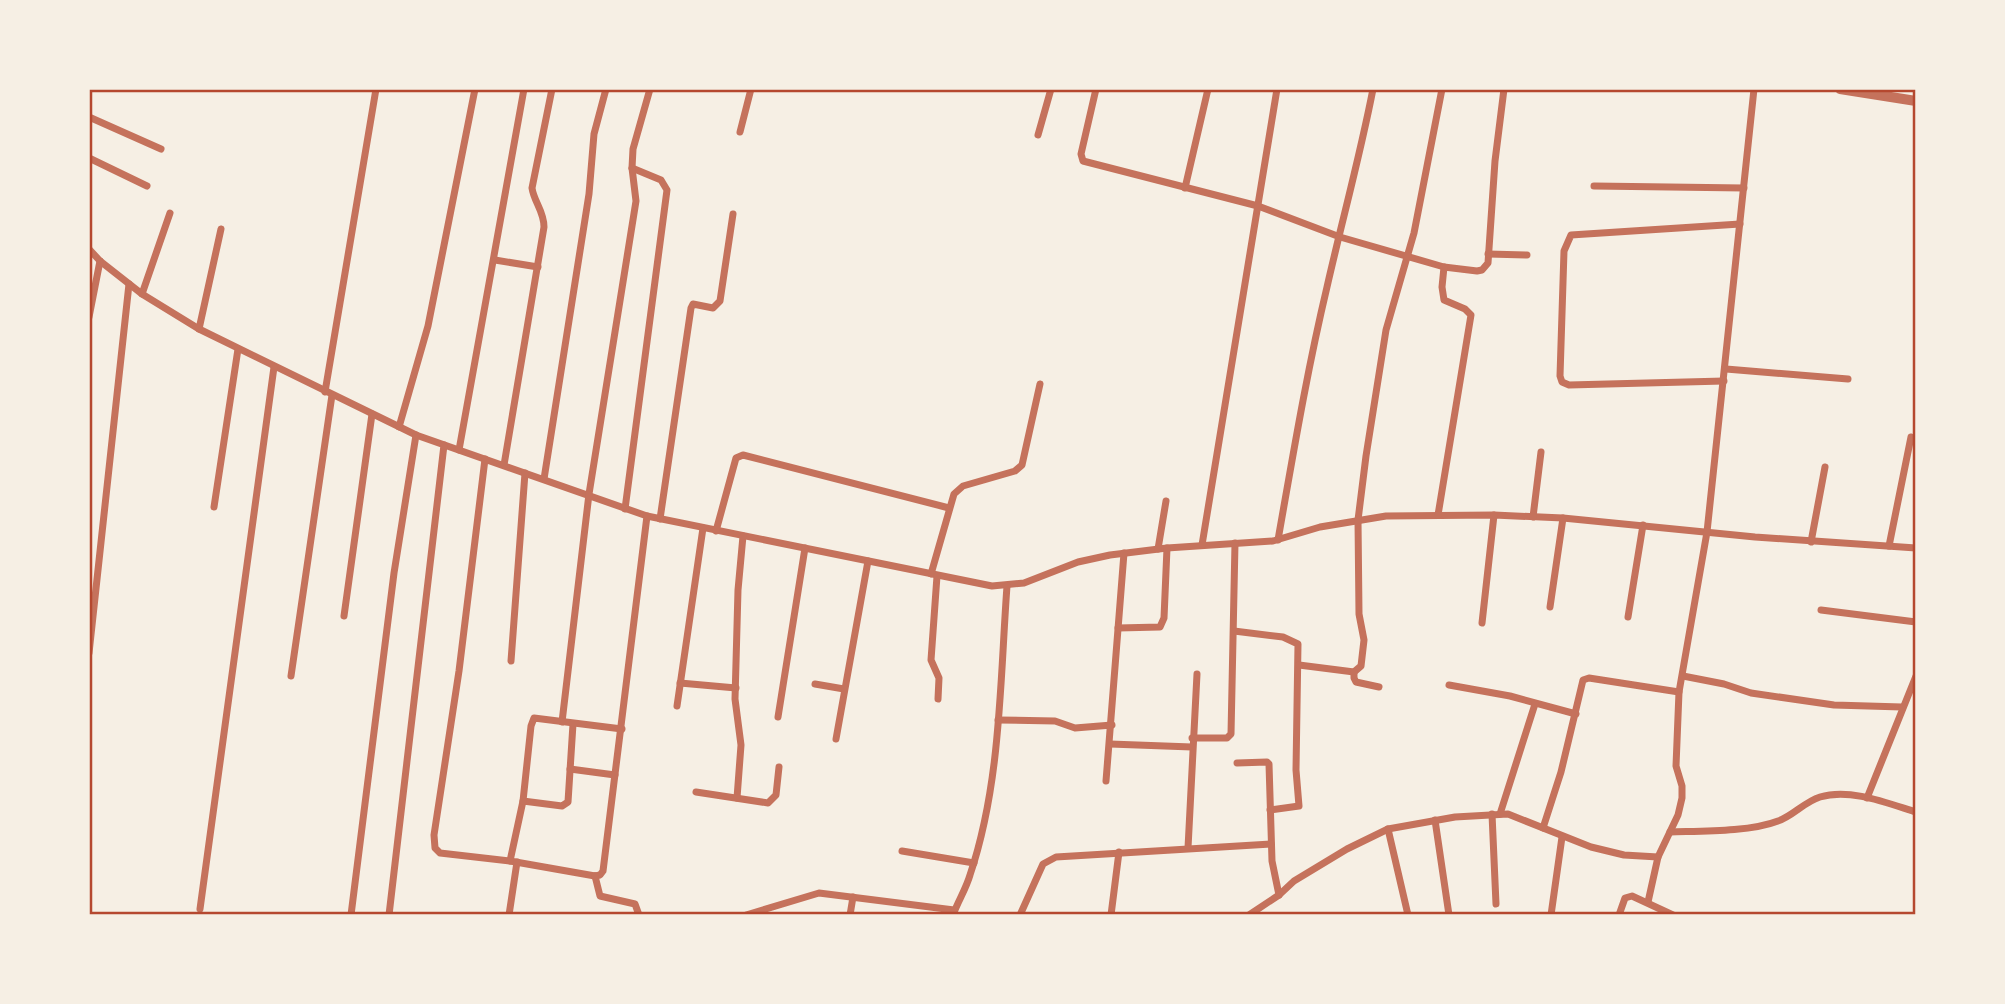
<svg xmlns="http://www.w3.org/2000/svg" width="2005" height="1004" viewBox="0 0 2005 1004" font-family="'Asap Condensed',sans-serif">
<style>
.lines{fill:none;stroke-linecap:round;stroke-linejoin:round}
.minor{stroke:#c5725c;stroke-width:7}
.tertiary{stroke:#c5725c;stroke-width:10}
.neatline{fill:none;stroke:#b5482f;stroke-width:2.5}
</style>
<rect width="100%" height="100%" fill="#f6efe4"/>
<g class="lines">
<!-- minor -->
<g class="minor">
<path d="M 1096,89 L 1081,154 L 1083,161 L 1258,206 L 1340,237 L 1444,267 L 1477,271 L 1482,270 L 1488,263 L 1495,161 L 1504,89"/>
<path d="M 89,117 L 161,149"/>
<path d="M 740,132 L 751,89"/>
<path d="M 1038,135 L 1051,89"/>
<path d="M 89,158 L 147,186"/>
<path d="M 1594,186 L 1744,188"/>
<path d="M 1185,188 L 1208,89"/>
<path d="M 89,249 L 100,261 L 142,294 L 199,329 L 416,435 L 647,516 L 992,586 L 1024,583 L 1078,562 L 1110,555 L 1167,548 L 1273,541 L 1320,527 L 1386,516 L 1494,515 L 1563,518 L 1755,537 L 1916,548"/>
<path d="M 1488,254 L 1527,255"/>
<path d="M 495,260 L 538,267"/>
<path d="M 142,294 L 170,213"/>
<path d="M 89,317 L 100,261"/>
<path d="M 199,329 L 221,229"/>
<path d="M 1726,369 L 1848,379"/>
<path d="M 1724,381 L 1569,385 L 1562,382 L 1560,376 L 1564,251 L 1571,235 L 1740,224"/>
<path d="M 325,392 L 376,89"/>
<path d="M 399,427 L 428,326 L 475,89"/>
<path d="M 459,450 L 524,89"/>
<path d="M 485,459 L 459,671 L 434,835 L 435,848 L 440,853 L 510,861 L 523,801 L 562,806 L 568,802 L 573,724"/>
<path d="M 504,465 L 544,227 C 544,211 534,202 532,188 L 552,89"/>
<path d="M 544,479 L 589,194 L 594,134 L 606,89"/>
<path d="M 214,507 L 238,349"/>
<path d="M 625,509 L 667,190 L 661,180 L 632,168"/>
<path d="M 1438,515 L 1471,315 L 1465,309 L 1444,300 L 1442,287 L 1444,267"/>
<path d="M 1533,517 L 1541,452"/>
<path d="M 660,519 L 691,308 L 693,304 L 713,308 L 720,301 L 733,214"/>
<path d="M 716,531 L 736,458 L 743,455 L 949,508"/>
<path d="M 1278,540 C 1293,455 1307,371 1327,287 C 1342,221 1360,156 1373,89"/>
<path d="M 1811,542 L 1825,467"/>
<path d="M 1202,545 L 1277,89"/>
<path d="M 1889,546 L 1911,437"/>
<path d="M 1158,549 L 1166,501"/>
<path d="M 931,574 L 954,494 L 963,486 L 1015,471 L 1022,465 L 1040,384"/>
<path d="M 937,576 L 931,660 L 939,678 L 938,699"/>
<path d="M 1550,607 L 1563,518"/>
<path d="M 1821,610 L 1916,622"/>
<path d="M 344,616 L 372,414"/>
<path d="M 1628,617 L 1643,525"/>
<path d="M 1482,623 L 1494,515"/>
<path d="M 1118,628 L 1160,627 L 1164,618 L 1167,548"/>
<path d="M 1234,631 L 1283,637 L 1298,644 L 1296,770 L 1299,806 L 1270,810"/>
<path d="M 89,653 L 129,284"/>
<path d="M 511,661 L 525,473"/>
<path d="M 1299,665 L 1354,672 L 1361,666 L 1364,640 L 1359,614 L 1358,520 L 1366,456 L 1386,330 L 1414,233 L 1442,89"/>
<path d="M 1354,672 L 1354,678 L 1356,682 L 1379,687"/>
<path d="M 291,676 L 332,395"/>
<path d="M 1683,676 L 1724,684 L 1751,693 L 1834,705 L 1902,707"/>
<path d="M 680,683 L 736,688"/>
<path d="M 815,684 L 844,689"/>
<path d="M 1449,685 L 1510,696 L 1576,714"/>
<path d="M 677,706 L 703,528"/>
<path d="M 778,717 L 805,548"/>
<path d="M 998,720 L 1055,721 L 1075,728 L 1112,725"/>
<path d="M 562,722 L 589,494 L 636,201 L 632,168 L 633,149 L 650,89"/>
<path d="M 1192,738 L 1227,738 L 1231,734 L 1235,543"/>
<path d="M 836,739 L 868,561"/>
<path d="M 1110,744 L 1192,747"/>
<path d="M 1237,763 L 1267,762 L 1269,764 L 1272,861 L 1279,895"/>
<path d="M 570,769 L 615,775"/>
<path d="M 1106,781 L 1124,553"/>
<path d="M 696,792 L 768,803 L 776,795 L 779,767"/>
<path d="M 737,798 L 741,745 L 735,699 L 738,590 L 743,536"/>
<path d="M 1867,798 L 1916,676"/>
<path d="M 523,801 L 531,726 L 534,718 L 622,729"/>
<path d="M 1492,814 L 1496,904"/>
<path d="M 1500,814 L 1535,704"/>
<path d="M 1435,820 L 1449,915"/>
<path d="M 1543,828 L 1561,772 L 1583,680 L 1589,678 L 1679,692"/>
<path d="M 1388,829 L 1408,915"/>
<path d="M 1670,832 C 1700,831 1750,832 1778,821 C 1793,816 1804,802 1820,797 C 1850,788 1887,803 1916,812"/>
<path d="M 1188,848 L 1197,674"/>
<path d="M 902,851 L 974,863"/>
<path d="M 510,861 L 595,876"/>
<path d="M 595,876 L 600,875 L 603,871 L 647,516"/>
<path d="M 595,876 L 600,896 L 635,904 L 639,915"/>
<path d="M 1648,902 L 1658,857 L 1678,815 L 1682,798 L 1682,786 L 1676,766 L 1679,692 L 1707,532 L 1754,89"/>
<path d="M 200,909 L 274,367"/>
<path d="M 351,915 L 394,573 L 416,435"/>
<path d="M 389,915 L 444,445"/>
<path d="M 509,915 L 517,862"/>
<path d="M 746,915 L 819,893 L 954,910"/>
<path d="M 850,915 L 853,897"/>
<path d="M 953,915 C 958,901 966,889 970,875 C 1001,783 1000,681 1007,586"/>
<path d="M 1020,915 L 1043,864 L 1056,857 L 1271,844"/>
<path d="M 1111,915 L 1119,852"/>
<path d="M 1249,915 L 1279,895 L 1294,881 L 1347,849 L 1388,829 L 1455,817 L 1508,814 L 1591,847 L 1624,855 L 1658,857"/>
<path d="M 1551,915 L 1562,837"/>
<path d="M 1619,915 L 1625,898 L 1632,896 L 1673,915"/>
</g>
<!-- tertiary -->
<path class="tertiary" d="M 1840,89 L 1916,101"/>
</g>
<!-- border -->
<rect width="2005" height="1004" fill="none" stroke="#f6efe4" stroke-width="182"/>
<rect x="91" y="91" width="1823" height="822" class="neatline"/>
</svg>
